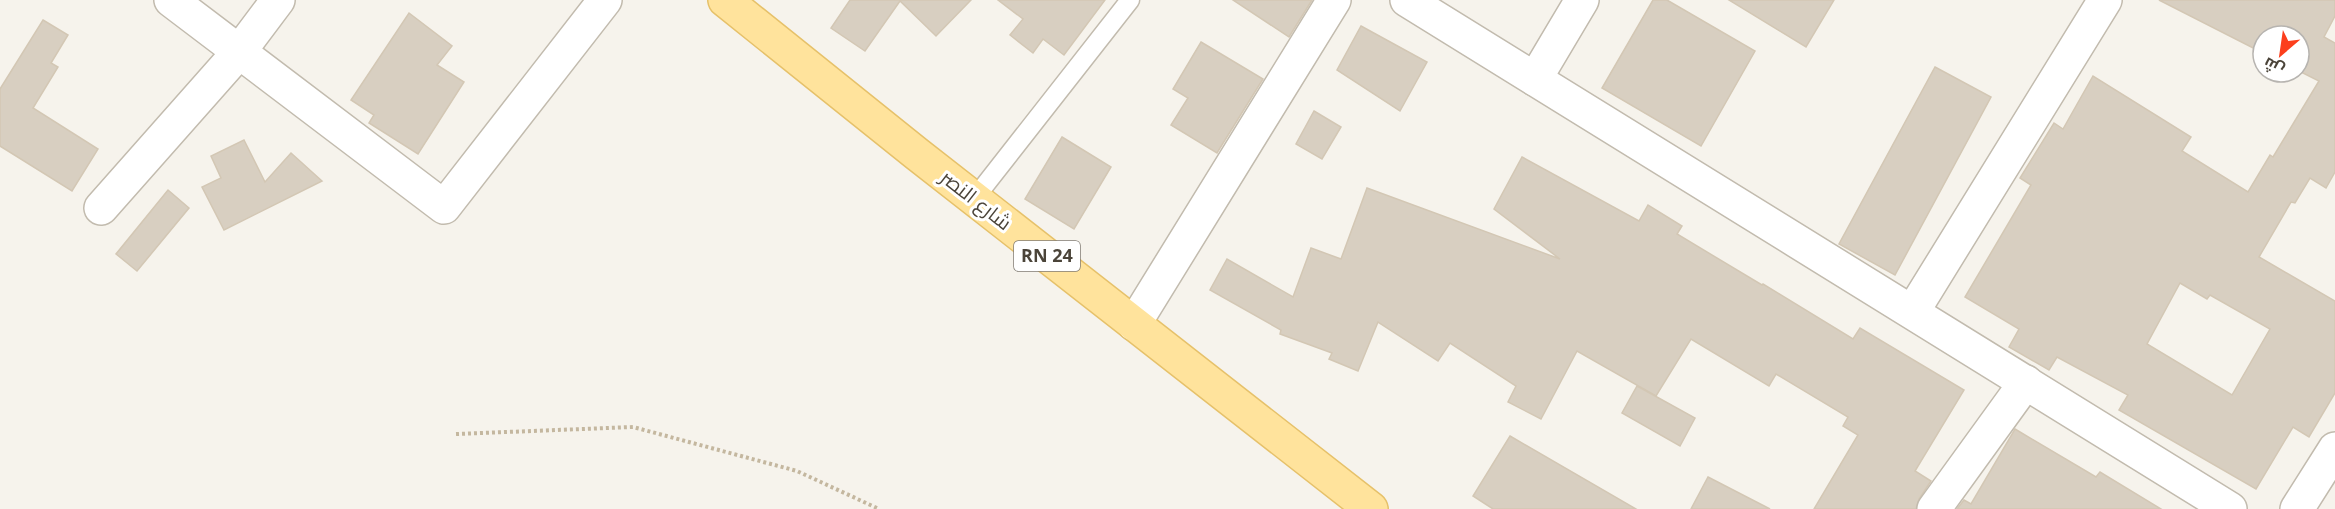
<svg xmlns="http://www.w3.org/2000/svg" width="2335" height="509" viewBox="0 0 2335 509" font-family="'Open Sans',Cairo,sans-serif">
<style>
.building{fill:#d8cfc1;stroke:#d3c7b4;stroke-width:1.5;fill-rule:evenodd}
.lines{fill:none;stroke-linecap:round;stroke-linejoin:round}
.lane-casing{stroke:#c2bbae;stroke-width:21}
.street-casing{stroke:#c2bbae;stroke-width:36}
.primary-casing{stroke:#e6c16a;stroke-width:36}
.path{stroke:#c4b79f;stroke-width:4;stroke-dasharray:3 3;stroke-linecap:butt}
.lane{stroke:#fff;stroke-width:18}
.street{stroke:#fff;stroke-width:33}
.primary{stroke:#ffe39c;stroke-width:33}
.labels{text-anchor:middle;stroke-width:6;stroke-linejoin:round;paint-order:stroke}
.shield{fill:#fff;stroke:#817c74;stroke-width:1.5}
.shield-label{font-size:18px;font-weight:bold;fill:#4b4439}
.street-label{font-size:20px;fill:#4b4439;stroke:#fff}
</style>
<rect width="100%" height="100%" fill="#f6f3ec"/>
<!-- building -->
<g class="building">
<path d="M 850,0 L 971,0 L 936,36 L 900,1 L 865,51 L 831,28 Z"/>
<path d="M 998,0 L 1105,0 L 1064,55 L 1043,39 L 1033,53 L 1010,35 L 1023,19 Z"/>
<path d="M 1233,0 L 1312,0 L 1289,37 Z"/>
<path d="M 1653,0 L 1667,0 L 1755,51 L 1701,146 L 1602,88 Z"/>
<path d="M 1729,0 L 1834,0 L 1806,47 Z"/>
<path d="M 2159,0 L 2335,0 L 2335,16 L 2324,37 L 2335,43 L 2335,172 L 2326,188 L 2310,178 L 2295,203 L 2291,202 L 2259,257 L 2335,301 L 2335,393 L 2309,437 L 2293,427 L 2256,489 L 2119,410 L 2128,395 L 2057,357 L 2049,370 L 2009,347 L 2019,329 L 1965,297 L 2031,185 L 2020,178 L 2054,123 L 2063,129 L 2093,76 L 2191,137 L 2182,151 L 2248,192 L 2270,155 L 2273,157 L 2319,81 L 2299,71 L 2299,36 L 2263,36 L 2263,53 ZM 2180,283 L 2207,299 L 2210,295 L 2270,329 L 2232,395 L 2147,344 Z"/>
<path d="M 409,13 L 452,46 L 437,65 L 464,82 L 418,154 L 369,123 L 374,115 L 351,100 Z"/>
<path d="M 43,20 L 68,35 L 51,63 L 58,67 L 33,108 L 98,149 L 72,191 L 0,146 L 0,89 Z"/>
<path d="M 1361,26 L 1427,62 L 1400,111 L 1337,70 Z"/>
<path d="M 1201,42 L 1263,79 L 1217,153 L 1171,125 L 1188,98 L 1173,89 Z"/>
<path d="M 1935,67 L 1991,97 L 1895,275 L 1839,244 Z"/>
<path d="M 1314,111 L 1341,127 L 1322,159 L 1296,144 Z"/>
<path d="M 1062,137 L 1111,167 L 1074,229 L 1025,199 Z"/>
<path d="M 244,140 L 265,182 L 291,153 L 322,181 L 224,230 L 202,187 L 221,178 L 211,156 Z"/>
<path d="M 1522,157 L 1639,221 L 1648,205 L 1682,226 L 1677,234 L 1762,285 L 1763,284 L 1853,339 L 1860,328 L 1964,390 L 1915,471 L 1931,481 L 1919,499 L 1916,509 L 1814,509 L 1858,435 L 1843,426 L 1848,417 L 1776,374 L 1769,386 L 1691,339 L 1656,396 L 1577,351 L 1541,419 L 1508,402 L 1516,386 L 1450,343 L 1438,361 L 1378,322 L 1358,371 L 1329,359 L 1332,353 L 1280,334 L 1281,330 L 1210,290 L 1227,259 L 1293,297 L 1311,248 L 1341,259 L 1367,188 L 1560,259 L 1494,209 Z"/>
<path d="M 168,190 L 189,208 L 137,271 L 116,254 Z"/>
<path d="M 1637,386 L 1695,418 L 1680,446 L 1622,413 Z"/>
<path d="M 2015,429 L 2096,477 L 2100,472 L 2161,509 L 1957,509 L 1964,500 L 1971,504 Z"/>
<path d="M 1510,436 L 1636,509 L 1493,509 L 1473,496 Z"/>
<path d="M 1708,477 L 1770,509 L 1691,509 Z"/>
</g>
<g class="lines">
<defs>
<path id="lane" d="M 974,199 L 1130,0"/>
<g id="street">
<path d="M 171,0 L 444,207 L 605,0"/>
<path d="M 1407,0 L 2230,509"/>
<path d="M 1535,79 L 1582,0"/>
<path d="M 101,208 L 239,52 L 278,0"/>
<path d="M 1913,311 L 2105,0"/>
<path d="M 1134,324 L 1334,0"/>
<path d="M 1934,509 L 2026,382"/>
<path d="M 2297,509 L 2335,449"/>
</g>
<path id="primary" d="M 725,0 L 917,154 L 1371,509"/>
</defs>
<!-- lane casing -->
<use href="#lane" class="lane-casing"/>
<!-- street casing -->
<use href="#street" class="street-casing"/>
<!-- primary casing -->
<use href="#primary" class="primary-casing"/>
<!-- path -->
<path class="path" d="M 456,434 L 633,427 L 797,471 L 879,509"/>
<!-- lane -->
<use href="#lane" class="lane"/>
<!-- street -->
<use href="#street" class="street"/>
<!-- primary -->
<use href="#primary" class="primary"/>
</g>
<g class="labels">
<!-- shield labels -->
<rect class="shield" x="1014" y="241" width="66" height="30" rx="4.5"/>
<g class="shield-label">
<text x="1047" y="262">RN 24</text>
</g>
<!-- street labels -->
<g class="street-label">
<text transform="translate(976 200) rotate(38)" y="7">شارع النصر</text>
</g>
</g>
<!-- north arrow -->
<g transform="translate(2281 54) rotate(209)"><circle r="28" fill="#ffffff" stroke="#b7b4b0" stroke-width="1.5"/>
<path d="M0-4.5L10 22L0 15L-10 22Z" fill="#fc3f1d"/>
<text y="-9" font-size="16" font-weight="bold" text-anchor="middle" fill="#4b4439">ش</text>
</g>
</svg>
